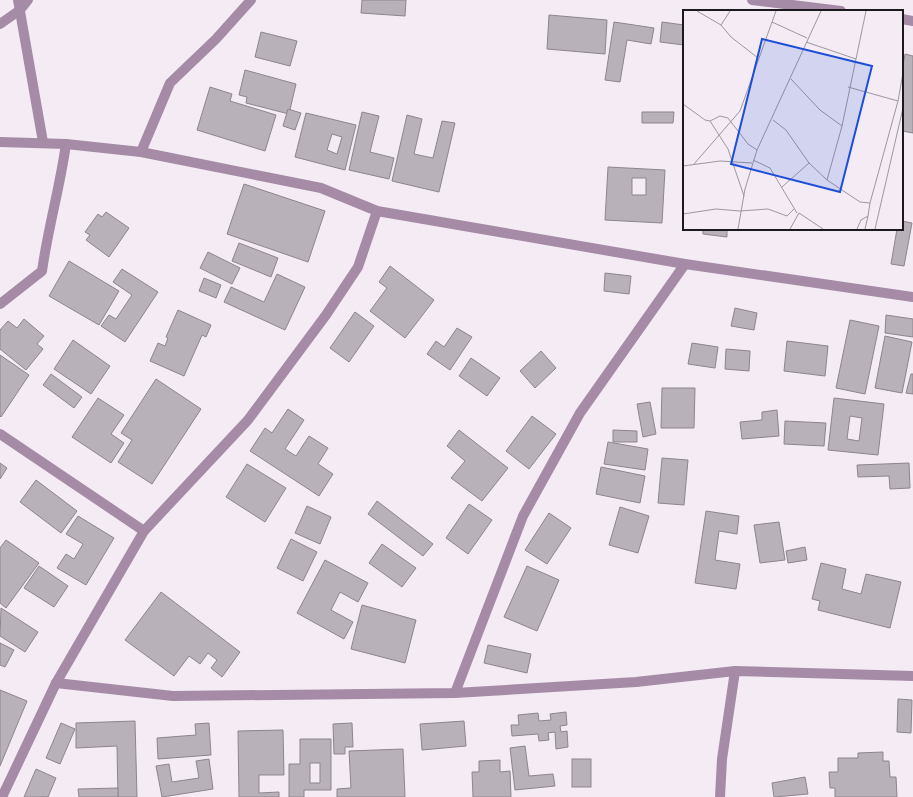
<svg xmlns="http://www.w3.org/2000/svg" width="913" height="797" viewBox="0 0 913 797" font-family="Inter,sans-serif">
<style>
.building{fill:#b9b1ba;stroke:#8d858d;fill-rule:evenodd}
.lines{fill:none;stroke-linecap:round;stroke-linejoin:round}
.street{stroke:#a58ba6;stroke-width:10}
.inset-road{fill:none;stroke:#9e979e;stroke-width:1}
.view{fill:#1d4ed8;fill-opacity:0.15;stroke:#1d4ed8;stroke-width:2}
.inset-edge{fill:none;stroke:#1c191c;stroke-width:2}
</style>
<rect width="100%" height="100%" fill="#f4ebf5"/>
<!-- building -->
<g class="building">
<path d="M 362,0 L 406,0 L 405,16 L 361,13 Z"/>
<path d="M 549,15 L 607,20 L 605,54 L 547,49 Z"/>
<path d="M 614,22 L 654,28 L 651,44 L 627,40 L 620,82 L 605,80 Z"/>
<path d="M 662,22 L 684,25 L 684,45 L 660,42 Z"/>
<path d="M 261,32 L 297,41 L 290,66 L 255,57 Z"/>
<path d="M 905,54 L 913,56 L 913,133 L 902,131 L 902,70 Z"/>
<path d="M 245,70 L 296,84 L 289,114 L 246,103 L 247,97 L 239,95 Z"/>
<path d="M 210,87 L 232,94 L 230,101 L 276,115 L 265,151 L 197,130 Z"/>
<path d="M 288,109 L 301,113 L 295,130 L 283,126 Z"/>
<path d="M 362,112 L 379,116 L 370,152 L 394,158 L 389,179 L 349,170 Z"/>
<path d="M 642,112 L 674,112 L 673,123 L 642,123 Z"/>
<path d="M 306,113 L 356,125 L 345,170 L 295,157 ZM 332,134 L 342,137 L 337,154 L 327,150 Z"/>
<path d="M 407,115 L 422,119 L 414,154 L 433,158 L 442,121 L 455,123 L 439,192 L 392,181 Z"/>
<path d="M 608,167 L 665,170 L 662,223 L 605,220 ZM 632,178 L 646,178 L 646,195 L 632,195 Z"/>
<path d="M 244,184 L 325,211 L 308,262 L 227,234 Z"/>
<path d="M 106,212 L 129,228 L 109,257 L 86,240 L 90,235 L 85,232 L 98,214 L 102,217 Z"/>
<path d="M 902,221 L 912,223 L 904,266 L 891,264 L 897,229 L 902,229 Z"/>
<path d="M 703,229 L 727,229 L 727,237 L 703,234 Z"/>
<path d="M 239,243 L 278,258 L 271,277 L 232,261 Z"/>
<path d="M 208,252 L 240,268 L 232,284 L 200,268 Z"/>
<path d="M 69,261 L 119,291 L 99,325 L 49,296 Z"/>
<path d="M 390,266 L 434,300 L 405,338 L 370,311 L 387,288 L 379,282 Z"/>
<path d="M 122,269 L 158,292 L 125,342 L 101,326 L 109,315 L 116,319 L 132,295 L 113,282 Z"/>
<path d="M 605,273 L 631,276 L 629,294 L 604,291 Z"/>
<path d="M 277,274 L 305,287 L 285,330 L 224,302 L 231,287 L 264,302 Z"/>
<path d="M 204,278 L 221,285 L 216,298 L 199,291 Z"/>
<path d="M 735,308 L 757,313 L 754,330 L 731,326 Z"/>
<path d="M 178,310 L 211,325 L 206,337 L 202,335 L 184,376 L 150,361 L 158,343 L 165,346 L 168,338 L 166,337 Z"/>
<path d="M 355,312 L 374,326 L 349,362 L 330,348 Z"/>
<path d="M 886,315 L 913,319 L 913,337 L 885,333 Z"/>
<path d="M 24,319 L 44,336 L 37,344 L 43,349 L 26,370 L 0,349 L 0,330 L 8,321 L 17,328 Z"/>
<path d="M 850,320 L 879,326 L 865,394 L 836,388 Z"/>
<path d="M 457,328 L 472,337 L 450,370 L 427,354 L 436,341 L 444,347 Z"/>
<path d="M 885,336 L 912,342 L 902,393 L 875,388 Z"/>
<path d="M 73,340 L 110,366 L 91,394 L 54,369 Z"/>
<path d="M 787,341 L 828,346 L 825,376 L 784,371 Z"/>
<path d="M 692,343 L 718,347 L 715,368 L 688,364 Z"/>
<path d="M 726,349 L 750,351 L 749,371 L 725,369 Z"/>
<path d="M 541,351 L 556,368 L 535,388 L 520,371 Z"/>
<path d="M 0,355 L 29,375 L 1,417 L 0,416 Z"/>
<path d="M 471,358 L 500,378 L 487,396 L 459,376 Z"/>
<path d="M 51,374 L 82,397 L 74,408 L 43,385 Z"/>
<path d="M 911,374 L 913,374 L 913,394 L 906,393 Z"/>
<path d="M 156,379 L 201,409 L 152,484 L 118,462 L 132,440 L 121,433 Z"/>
<path d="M 662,388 L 695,388 L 694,428 L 661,428 Z"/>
<path d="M 98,398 L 124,415 L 111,434 L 124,443 L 111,463 L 72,437 Z"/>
<path d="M 834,398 L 884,404 L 878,455 L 828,450 ZM 850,416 L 862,418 L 859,441 L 847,439 Z"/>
<path d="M 650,402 L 656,434 L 643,437 L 637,404 Z"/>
<path d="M 288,409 L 304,420 L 285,449 L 296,456 L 309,436 L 328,448 L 318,464 L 333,474 L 319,496 L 250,451 L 265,428 L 272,433 Z"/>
<path d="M 777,410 L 779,436 L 742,439 L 740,422 L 762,420 L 762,412 Z"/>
<path d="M 532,416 L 556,434 L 529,469 L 506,451 Z"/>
<path d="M 785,421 L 826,423 L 824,446 L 784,444 Z"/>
<path d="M 459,430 L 508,468 L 482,501 L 451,478 L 465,461 L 447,446 Z"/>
<path d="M 613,430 L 637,431 L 637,442 L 613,442 Z"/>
<path d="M 608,442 L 648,449 L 645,470 L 604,464 Z"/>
<path d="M 662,458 L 688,460 L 684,505 L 658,503 Z"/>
<path d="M 0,463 L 7,468 L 0,479 Z"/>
<path d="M 909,463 L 910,488 L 890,489 L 889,476 L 858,477 L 857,465 Z"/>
<path d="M 247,464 L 286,488 L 265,522 L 226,497 Z"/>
<path d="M 601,467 L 645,476 L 640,503 L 596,494 Z"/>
<path d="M 36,480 L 77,511 L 61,533 L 20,502 Z"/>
<path d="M 377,501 L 433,544 L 423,556 L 368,514 Z"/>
<path d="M 469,504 L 492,520 L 468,554 L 446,538 Z"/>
<path d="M 307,506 L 331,517 L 320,544 L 295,533 Z"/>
<path d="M 620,507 L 649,516 L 638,553 L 609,545 Z"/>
<path d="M 706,511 L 739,516 L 737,534 L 719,531 L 715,560 L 740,564 L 736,589 L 695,583 Z"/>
<path d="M 549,513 L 571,528 L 547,564 L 525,550 Z"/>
<path d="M 78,516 L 114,538 L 86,585 L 57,568 L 66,554 L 74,559 L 83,544 L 66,534 Z"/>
<path d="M 779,522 L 785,560 L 760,563 L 754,525 Z"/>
<path d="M 291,539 L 317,552 L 303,581 L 277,568 Z"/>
<path d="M 6,540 L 39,563 L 6,608 L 0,603 L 0,548 Z"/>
<path d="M 382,544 L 416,568 L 402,587 L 369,563 Z"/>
<path d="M 805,547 L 807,560 L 788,563 L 786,551 Z"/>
<path d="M 325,560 L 368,583 L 358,602 L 340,592 L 331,610 L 353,622 L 344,639 L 297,613 Z"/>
<path d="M 821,563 L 846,569 L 842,589 L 861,594 L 866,574 L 901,582 L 890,628 L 818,610 L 820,601 L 812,599 Z"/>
<path d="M 39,566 L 68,586 L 54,607 L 24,588 Z"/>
<path d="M 527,566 L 559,580 L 537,631 L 504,617 Z"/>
<path d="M 161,592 L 240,652 L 222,677 L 211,668 L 217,660 L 208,653 L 200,664 L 189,656 L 174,676 L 125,640 Z"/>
<path d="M 362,605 L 416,620 L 405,663 L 351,649 Z"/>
<path d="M 1,608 L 38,632 L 25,652 L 0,636 Z"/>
<path d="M 0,643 L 14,650 L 5,667 L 0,665 Z"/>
<path d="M 488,645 L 531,654 L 527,673 L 484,663 Z"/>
<path d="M 0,690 L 27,701 L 0,766 Z"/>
<path d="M 898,699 L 912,700 L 911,733 L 897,732 Z"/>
<path d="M 566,712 L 567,725 L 560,726 L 561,732 L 567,731 L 568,747 L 556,749 L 555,732 L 548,733 L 549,740 L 539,741 L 538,734 L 512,736 L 511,725 L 519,725 L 518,715 L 538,713 L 539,721 L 551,720 L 550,714 Z"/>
<path d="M 135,721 L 137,797 L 118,797 L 117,746 L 76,748 L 76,723 Z"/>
<path d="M 464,721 L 466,746 L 422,750 L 420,724 Z"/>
<path d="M 61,723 L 75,729 L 60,764 L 46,758 Z"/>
<path d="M 209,723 L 211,755 L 158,759 L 157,738 L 196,735 L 195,724 Z"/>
<path d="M 352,723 L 353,747 L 345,747 L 345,754 L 334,754 L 333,724 Z"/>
<path d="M 283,730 L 284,775 L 259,775 L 259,793 L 279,792 L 279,797 L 239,797 L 238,731 Z"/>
<path d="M 300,739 L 331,739 L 331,790 L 304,790 L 304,797 L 289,797 L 289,764 L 300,764 ZM 310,763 L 320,763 L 320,783 L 310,783 Z"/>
<path d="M 525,746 L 529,776 L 553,774 L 555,786 L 515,790 L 510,748 Z"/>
<path d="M 403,749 L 405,797 L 337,797 L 337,789 L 351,788 L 349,751 Z"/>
<path d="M 883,752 L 883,761 L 889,761 L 890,777 L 896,777 L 897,797 L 835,797 L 835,788 L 830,788 L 829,772 L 838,772 L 838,758 L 858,758 L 858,753 Z"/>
<path d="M 209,759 L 213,789 L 162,797 L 156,766 L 169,764 L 172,782 L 199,778 L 196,761 Z"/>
<rect x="572" y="759" width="19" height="28"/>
<path d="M 500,760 L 500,772 L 510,771 L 511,797 L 473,797 L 472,772 L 479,772 L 479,761 Z"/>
<path d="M 36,769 L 56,778 L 48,797 L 24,797 Z"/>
<path d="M 805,777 L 808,794 L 774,797 L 772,783 Z"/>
<path d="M 118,788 L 118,797 L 79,797 L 78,789 Z"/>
</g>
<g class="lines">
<!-- street -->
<g class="street">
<path d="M 18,0 L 43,142"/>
<path d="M 752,0 L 841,11"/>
<path d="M 902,19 L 913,21"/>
<path d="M 0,24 L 20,10 L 28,0"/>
<path d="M 0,142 L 66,144 L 141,152 L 321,188 L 377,211 L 685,264 L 913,297"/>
<path d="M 141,152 L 170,83 L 216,39 L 251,0"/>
<path d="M 0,304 L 42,271 C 48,228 60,187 66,144"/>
<path d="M 0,434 L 144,531"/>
<path d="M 56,683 L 173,696 L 455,693 L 636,682 L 735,671 L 913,676"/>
<path d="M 455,693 L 523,516 L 580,413 L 685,264"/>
<path d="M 2,797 L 56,683 L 144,531 L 248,420 L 326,315 L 358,267 L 377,211"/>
<path d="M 720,797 L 722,759 L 735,671"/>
</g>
</g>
<!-- overview -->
<g transform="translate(683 10)">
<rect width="220" height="220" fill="#f4ebf5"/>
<path class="inset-road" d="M 14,1 L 38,15 L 48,27 L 75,48M 89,12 L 124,28M 38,15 L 47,1M 123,32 L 173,49M 108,69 L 137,100 L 159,116M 165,77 L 215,91M 0,94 L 22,110 L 27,111 L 37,106 L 45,108 L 65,134 L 74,140M 90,110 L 103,120 L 126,153 L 144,170 L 177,192 L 187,193 L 215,91 L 220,63M 27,111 L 45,139 L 61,186M 70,150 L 87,158 L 114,203M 11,154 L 57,101 L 93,1M 0,156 L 37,151 L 69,153M 144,170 L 159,116 L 183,1M 99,177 L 126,153M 0,204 L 33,199 L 57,201 L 85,199 L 104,206 L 111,199M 55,219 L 62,179 L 74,140 L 138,1M 107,219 L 116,203 L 140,219M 174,219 L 178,210 L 185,206 L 187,193M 182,219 L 185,206M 192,219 L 220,98"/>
<path class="view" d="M 79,29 L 189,56 L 157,182 L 48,154 Z"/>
<rect width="220" height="220" class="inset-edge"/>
</g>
</svg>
